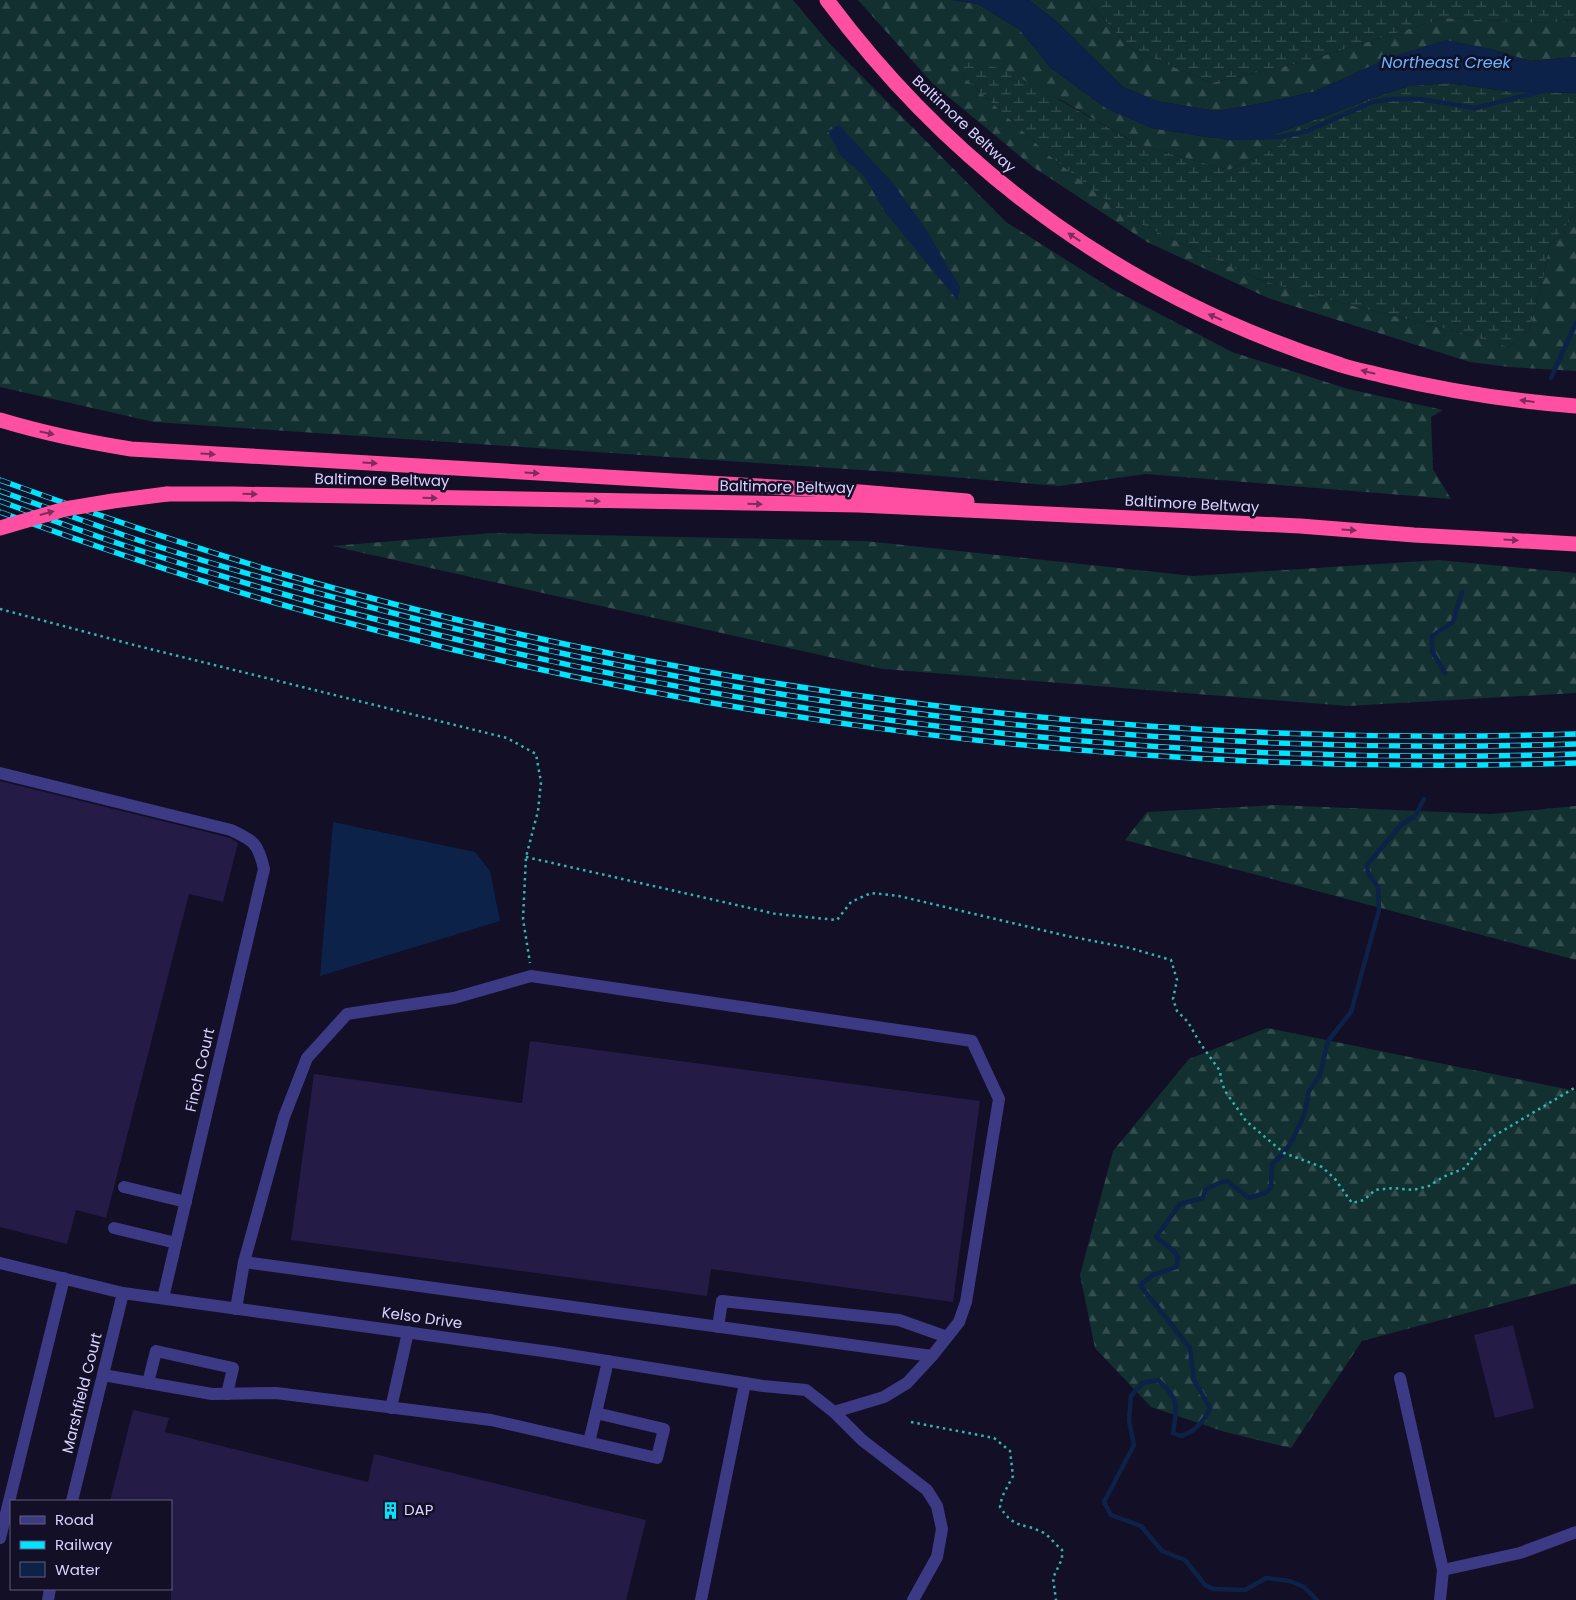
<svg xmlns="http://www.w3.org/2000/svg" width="1576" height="1600" viewBox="0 0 1576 1600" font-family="Poppins,sans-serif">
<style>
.forest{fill:url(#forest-firs)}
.wetland{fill:url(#wetland-marsh)}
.water{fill:#0c2248}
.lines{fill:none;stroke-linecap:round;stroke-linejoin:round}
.stream{stroke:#0c2248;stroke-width:4.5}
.building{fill:#241b47}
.path{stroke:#2fb8b0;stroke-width:2.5;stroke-dasharray:2.5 4;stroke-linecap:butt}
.minor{stroke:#3d3a85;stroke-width:12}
.highway{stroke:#ff4fa3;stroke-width:15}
.rail-casing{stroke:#00e5ff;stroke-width:5.5}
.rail{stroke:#130f26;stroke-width:4;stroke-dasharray:11;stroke-linecap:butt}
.highway-bridge{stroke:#ff4fa3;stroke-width:15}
.oneway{fill:#7d2c5e}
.labels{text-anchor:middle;stroke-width:5;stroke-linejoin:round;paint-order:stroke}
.street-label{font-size:15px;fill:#d9d4ff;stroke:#130f26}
.poi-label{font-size:15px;fill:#d9d4ff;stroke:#130f26;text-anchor:start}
.water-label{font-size:16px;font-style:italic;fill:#62b6ff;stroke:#130f26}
</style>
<defs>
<pattern id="forest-firs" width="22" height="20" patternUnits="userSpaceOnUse" patternTransform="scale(1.25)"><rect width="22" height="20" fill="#12302f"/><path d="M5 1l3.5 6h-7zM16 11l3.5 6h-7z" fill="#344d4e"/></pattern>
<pattern id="wetland-marsh" width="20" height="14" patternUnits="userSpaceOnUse" patternTransform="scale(1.25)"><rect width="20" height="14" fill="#12302f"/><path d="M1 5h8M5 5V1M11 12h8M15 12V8" fill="none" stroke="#344d4e"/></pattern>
</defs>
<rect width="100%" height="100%" fill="#130f26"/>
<!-- forest -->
<g class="forest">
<path d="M 0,0 L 793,0 L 829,43 L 1006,222 L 1114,290 L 1232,352 L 1348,389 L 1443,410 L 1431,417 L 1433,469 L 1451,499 L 1146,474 L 1059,486 L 891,472 L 154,422 L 0,387 Z"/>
<path d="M 858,0 L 952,0 L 978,4 L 1019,29 L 1051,68 L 1106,108 L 1152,128 L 1213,138 L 1268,136 L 1326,116 L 1273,149 L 1229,170 L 1139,145 L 1061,100 L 952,60 L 965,78 L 1050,156 L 1130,219 L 1257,279 L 1338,302 L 1458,332 L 1509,347 L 1529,330 L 1543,279 L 1549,247 L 1576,212 L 1576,371 L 1509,367 L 1470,362 L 1268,298 L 1147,242 L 1033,167 L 933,84 Z"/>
<path d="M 1029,0 L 1087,0 L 1130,48 L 1211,83 L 1303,62 L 1444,18 L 1551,23 L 1576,19 L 1576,57 L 1530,61 L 1487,48 L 1390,57 L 1352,75 L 1313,92 L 1263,103 L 1216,111 L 1157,101 L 1123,87 L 1057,22 Z"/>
<path d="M 492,533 L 865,541 L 1193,576 L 1439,560 L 1576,573 L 1576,693 L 1348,706 L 883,669 L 332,546 Z"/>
<path d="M 1276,805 L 1491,814 L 1576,806 L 1576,960 L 1125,840 L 1147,812 Z"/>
<path d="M 1267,1028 L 1576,1091 L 1576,1284 L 1362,1341 L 1291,1448 L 1225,1432 L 1151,1407 L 1095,1348 L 1080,1275 L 1113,1151 L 1189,1059 Z"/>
</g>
<!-- wetland -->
<g class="wetland">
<path d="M 1087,0 L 1576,0 L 1576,19 L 1551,23 L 1444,18 L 1303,62 L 1211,83 L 1130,48 Z"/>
<path d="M 951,60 L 970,60 L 1008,71 L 1139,145 L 1229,170 L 1273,149 L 1326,116 L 1369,99 L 1409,86 L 1449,83 L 1506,91 L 1576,93 L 1576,212 L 1549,247 L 1543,279 L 1529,330 L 1509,347 L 1458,332 L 1338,302 L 1257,279 L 1130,219 L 1050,156 L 965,78 Z"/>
</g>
<!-- water -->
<g class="water">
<path d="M 952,0 L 1029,0 L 1057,22 L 1123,87 L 1157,101 L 1216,111 L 1263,103 L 1313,92 L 1352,75 L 1390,57 L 1446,40 L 1487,48 L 1530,61 L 1576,57 L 1576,93 L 1506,91 L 1449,83 L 1409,86 L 1369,99 L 1326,116 L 1268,136 L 1213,138 L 1152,128 L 1106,108 L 1051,68 L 1019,29 L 978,4 Z"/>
<path d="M 839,125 L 892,182 L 925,228 L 960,287 L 958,301 L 885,212 L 864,176 L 840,155 L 828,131 Z"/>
<path d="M 333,822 L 475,852 L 490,871 L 500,921 L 320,976 Z"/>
</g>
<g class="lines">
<!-- stream -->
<g class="stream">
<path d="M 1220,136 L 1228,138 L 1280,137 L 1307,131 L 1372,102 L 1393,99 L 1420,99 L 1475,108 L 1543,91"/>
<path d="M 1551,378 L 1576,323"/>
<path d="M 1445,673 L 1432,651 L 1432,636 L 1453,622 L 1462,592"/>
<path d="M 1317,1600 L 1304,1587 L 1290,1581 L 1266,1578 L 1245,1590 L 1213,1589 L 1205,1585 L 1185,1560 L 1162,1551 L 1141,1526 L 1111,1515 L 1104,1502 L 1134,1445 L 1129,1421 L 1131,1396 L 1142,1383 L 1158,1380 C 1180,1400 1177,1405 1173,1433 L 1181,1436 C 1194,1432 1205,1421 1210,1408 L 1194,1380 L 1190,1348 L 1140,1285 L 1153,1275 L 1176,1267 L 1178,1258 L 1175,1252 L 1156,1237 L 1180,1204 L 1203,1198 L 1205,1190 L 1219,1183 L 1227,1181 L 1249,1198 L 1265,1193 L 1271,1188 L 1272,1164 L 1284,1153 L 1293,1139 L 1304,1115 L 1309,1091 L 1320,1075 L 1328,1041 L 1351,1012 L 1379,910 L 1378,887 L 1368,873 L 1367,865 L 1401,825 L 1415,816 L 1424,799"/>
</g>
</g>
<!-- building -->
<g class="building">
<path d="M 0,781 L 211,833 L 230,838 L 238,843 L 223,902 L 189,894 L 106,1218 L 76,1210 L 67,1244 L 0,1227 Z"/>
<path d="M 530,1041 L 980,1101 L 953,1302 L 711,1269 L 707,1296 L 291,1240 L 314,1074 L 522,1103 Z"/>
<path d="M 1513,1325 L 1534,1408 L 1495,1418 L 1474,1335 Z"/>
<path d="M 133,1410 L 169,1418 L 165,1432 L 368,1482 L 374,1454 L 646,1520 L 626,1600 L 171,1600 L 171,1501 L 110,1501 Z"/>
</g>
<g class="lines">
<!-- path -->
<g class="path">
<path d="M 0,609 L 134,645 L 507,738 L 536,754 L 541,782 L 538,811 L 526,857 L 523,919 L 530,963"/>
<path d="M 526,857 L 776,914 L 837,920 L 851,902 L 871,893 L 899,896 L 1067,936 L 1130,948 L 1171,960 L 1177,980 L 1173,999 L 1177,1011 L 1188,1022 L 1200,1043 L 1220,1071 L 1221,1080 L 1225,1091 L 1246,1121 L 1284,1153 L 1322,1167 L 1335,1179 L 1352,1203 L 1364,1200 L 1375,1190 L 1393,1188 L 1413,1190 L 1429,1186 L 1443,1177 L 1465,1168 L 1476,1153 L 1494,1136 L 1576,1087"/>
<path d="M 911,1422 L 994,1438 L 1010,1451 L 1013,1476 L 1002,1497 L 1000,1507 C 1015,1530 1023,1522 1044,1533 C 1050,1537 1056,1545 1062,1550 L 1062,1559 L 1053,1578 L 1056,1600"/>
</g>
<!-- minor -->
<g class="minor">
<path d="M 0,773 L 231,830 C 255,841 258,844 264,869 L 163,1298"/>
<path d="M 124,1187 L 186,1202"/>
<path d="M 114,1228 L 176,1243"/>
<path d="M 244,1262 L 932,1356"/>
<path d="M 0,1263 L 123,1293 L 557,1353 L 763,1386 L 806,1390 L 834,1412 L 862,1440 L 927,1490 L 937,1506 L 942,1529 L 937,1557 L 913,1600"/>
<path d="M 236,1309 L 244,1262 L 284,1117 L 307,1058 L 347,1014 L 454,998 L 531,976 L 972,1041 L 999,1099 L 966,1302 L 959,1322 L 932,1356 L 907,1383 L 884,1397 L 834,1412"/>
<path d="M 718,1327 L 722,1301 L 899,1320 L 947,1337"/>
<path d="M 103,1375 L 212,1394 L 276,1393 L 491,1420 L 657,1458 L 664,1429 L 596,1413 L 608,1361"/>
<path d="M 1400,1378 L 1443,1570 L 1440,1600"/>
<path d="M 148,1383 L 156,1351 L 233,1368 L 227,1394"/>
<path d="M 391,1408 L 408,1332"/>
<path d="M 589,1442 L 596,1413"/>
<path d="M 72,1501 L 123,1293"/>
<path d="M 0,1538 L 64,1278"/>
<path d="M 1443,1570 L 1520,1553 L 1576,1532"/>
<path d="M 48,1600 L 50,1589"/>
<path d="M 701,1600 L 745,1383"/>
</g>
<!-- highway -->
<g class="highway">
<path d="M 827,0 C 958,176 1132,299 1341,365 C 1355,370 1370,372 1384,376 C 1447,391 1511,401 1576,406"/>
<path d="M 0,420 C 43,433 86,442 131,449 L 860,492 L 967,501"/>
<path d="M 167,494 L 234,494 L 859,505 L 1300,526 L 1414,535 L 1576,544"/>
</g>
<defs>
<g id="rail">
<path d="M 0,480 C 94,514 188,546 283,574 C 703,694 1140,748 1576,734"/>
<path d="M 0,491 C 43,506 86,522 129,537 C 206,563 284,584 362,605 C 757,711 1167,757 1576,744"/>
<path d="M 0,501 C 43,517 86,533 129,547 C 178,563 227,578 276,592 C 338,610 401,626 463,641 C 827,728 1202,766 1576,754"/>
<path d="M 0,512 C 91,545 183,576 276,603 C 698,724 1137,777 1576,763"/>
</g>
</defs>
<!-- rail casing -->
<use href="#rail" class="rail-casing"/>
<!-- rail -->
<use href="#rail" class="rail"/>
<!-- highway-bridge -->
<path class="highway-bridge" d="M 0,528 L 65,509 L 113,501 L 167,494"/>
</g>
<!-- one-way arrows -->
<defs><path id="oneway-solid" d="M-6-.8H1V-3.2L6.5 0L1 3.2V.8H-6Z" transform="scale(1.25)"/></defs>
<g class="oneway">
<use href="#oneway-solid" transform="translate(1074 237) rotate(-147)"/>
<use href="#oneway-solid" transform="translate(1215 317) rotate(-156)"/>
<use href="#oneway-solid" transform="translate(1368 372) rotate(-166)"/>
<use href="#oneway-solid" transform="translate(1527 401) rotate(-173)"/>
<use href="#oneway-solid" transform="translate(47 433) rotate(12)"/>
<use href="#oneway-solid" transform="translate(208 454) rotate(3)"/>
<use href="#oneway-solid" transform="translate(370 463) rotate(3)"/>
<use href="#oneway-solid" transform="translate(532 473) rotate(3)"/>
<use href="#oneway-solid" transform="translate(250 494) rotate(2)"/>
<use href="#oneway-solid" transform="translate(430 498) rotate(1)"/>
<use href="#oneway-solid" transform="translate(593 501) rotate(1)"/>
<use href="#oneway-solid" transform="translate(755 504) rotate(1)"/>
<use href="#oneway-solid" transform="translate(47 513) rotate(-15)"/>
<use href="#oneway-solid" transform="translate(1349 530) rotate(4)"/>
<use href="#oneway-solid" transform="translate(1511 540) rotate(3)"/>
</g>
<!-- icons -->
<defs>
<symbol id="building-bare" viewBox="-9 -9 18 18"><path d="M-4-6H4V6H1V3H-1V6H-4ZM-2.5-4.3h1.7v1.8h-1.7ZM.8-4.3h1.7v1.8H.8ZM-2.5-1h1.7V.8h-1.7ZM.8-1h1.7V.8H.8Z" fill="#00e5ff" stroke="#130f26" stroke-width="2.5" paint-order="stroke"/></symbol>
</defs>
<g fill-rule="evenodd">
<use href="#building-bare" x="378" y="1498" width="25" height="25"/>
</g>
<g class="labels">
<!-- street labels -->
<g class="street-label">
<text transform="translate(964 124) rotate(43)" y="5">Baltimore Beltway</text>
<text transform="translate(382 480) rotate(1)" y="5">Baltimore Beltway</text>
<text transform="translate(787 487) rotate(1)" y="5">Baltimore Beltway</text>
<text transform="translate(1192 504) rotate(3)" y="5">Baltimore Beltway</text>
<text transform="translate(200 1070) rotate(-77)" y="5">Finch Court</text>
<text transform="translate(422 1318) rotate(8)" y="5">Kelso Drive</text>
<text transform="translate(82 1393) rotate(-76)" y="5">Marshfield Court</text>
</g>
<!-- poi labels -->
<g class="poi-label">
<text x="404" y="1515">DAP</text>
</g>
<!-- water labels -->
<g class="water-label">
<text x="1446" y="68">Northeast Creek</text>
</g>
</g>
<!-- legend -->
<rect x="10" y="1500" width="162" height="90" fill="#130f26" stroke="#625e7d"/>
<rect x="20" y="1516" width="25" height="8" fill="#3d3a85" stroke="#625e7d"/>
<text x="55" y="1525" font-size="15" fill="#d9d4ff">Road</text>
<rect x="20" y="1541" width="25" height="8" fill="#00e5ff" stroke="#625e7d"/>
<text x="55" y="1550" font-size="15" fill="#d9d4ff">Railway</text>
<rect x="20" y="1562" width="25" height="15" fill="#0c2248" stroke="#625e7d"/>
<text x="55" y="1575" font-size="15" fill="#d9d4ff">Water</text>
</svg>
